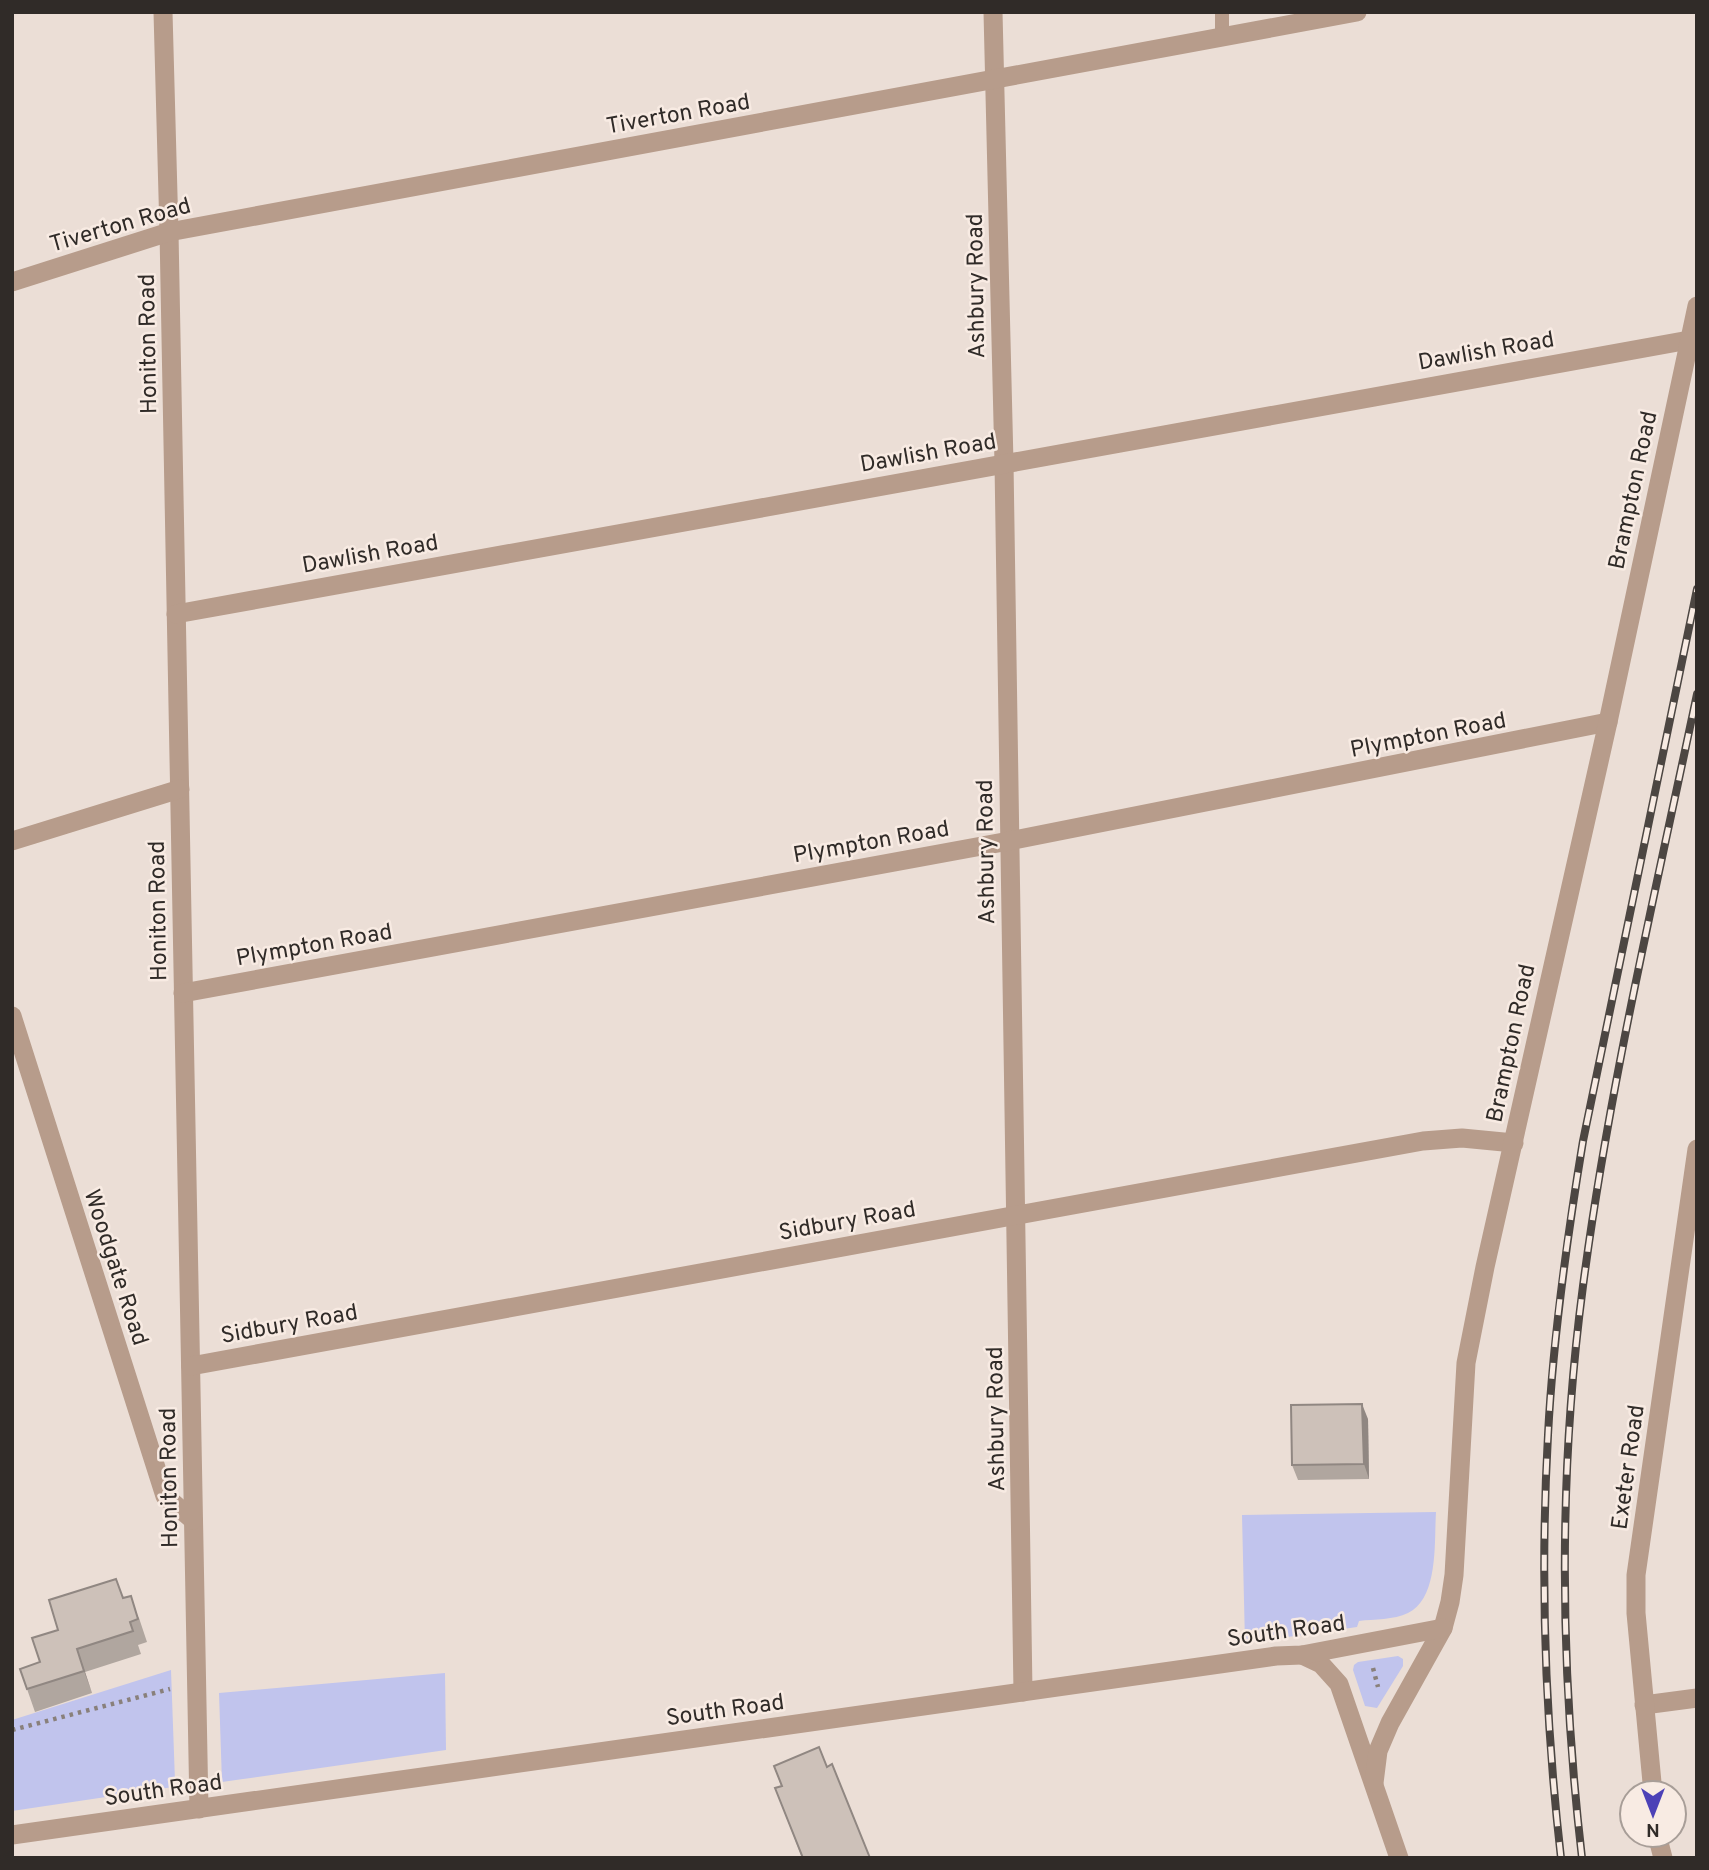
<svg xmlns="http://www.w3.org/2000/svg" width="1709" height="1870" viewBox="0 0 1709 1870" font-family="Overpass,sans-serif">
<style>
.green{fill:#c1c4ed}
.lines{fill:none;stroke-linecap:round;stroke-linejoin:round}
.path{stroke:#89807b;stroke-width:4.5;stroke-dasharray:3.5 5;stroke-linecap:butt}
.service{stroke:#b79c8b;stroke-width:14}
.minor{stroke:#b79c8b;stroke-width:19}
.tertiary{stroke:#b79c8b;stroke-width:19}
.rail-casing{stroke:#4c4642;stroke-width:8}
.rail{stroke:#f8ebe3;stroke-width:5;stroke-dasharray:16;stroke-linecap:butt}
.wall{fill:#b0a69f}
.shaded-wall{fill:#908782}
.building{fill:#cdc1b9;stroke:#908782;stroke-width:2}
.labels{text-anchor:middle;stroke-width:5;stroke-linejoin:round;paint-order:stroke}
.street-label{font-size:23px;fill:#302b28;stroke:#f8ebe3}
</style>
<rect width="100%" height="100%" fill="#ebded6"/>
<!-- green -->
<g class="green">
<path d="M 1436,1512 C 1434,1542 1439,1598 1408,1613 C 1394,1620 1374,1619 1359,1621 L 1357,1627 L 1245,1643 L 1242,1515 Z"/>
<path d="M 1398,1656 L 1403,1659 L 1403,1666 L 1377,1708 L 1365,1706 L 1353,1670 L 1354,1665 L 1358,1662 Z"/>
<path d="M 171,1670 L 175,1781 L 173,1787 L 12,1811 L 12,1720 Z"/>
<path d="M 445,1673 L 446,1750 L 222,1782 L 219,1693 Z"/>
</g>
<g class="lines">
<!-- path -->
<g class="path">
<path d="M 1373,1668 L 1378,1687"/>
<path d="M 12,1730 L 170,1689"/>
</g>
<!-- service -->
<path class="service" d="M 1222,12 L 1222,37"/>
<!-- minor -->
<g class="minor">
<path d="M 163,12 L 169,232 L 199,1809"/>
<path d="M 993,12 L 1004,463 L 1023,1692"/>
<path d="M 12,282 L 169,232 L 1357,12"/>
<path d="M 176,614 L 1689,340"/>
<path d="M 12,841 L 180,789"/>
<path d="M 183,993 L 1009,841 L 1608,722"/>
<path d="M 12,1016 L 165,1496 L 193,1520"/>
<path d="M 191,1366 L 1423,1141 L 1462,1138 L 1514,1143"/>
<path d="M 1644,1705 L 1697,1698"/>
<path d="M 1653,1793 L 1636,1613 L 1636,1575 L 1697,1149"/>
<path d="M 1657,1835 L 1663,1858"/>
</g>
<!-- tertiary -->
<g class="tertiary">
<path d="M 1302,1655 L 1321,1664 L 1339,1684 L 1399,1858"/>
<path d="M 1374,1783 L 1378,1751 L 1390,1723 L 1443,1628 L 1450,1602 L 1454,1575 L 1466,1363 L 1485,1267 L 1608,722 L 1697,306"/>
<path d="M 12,1835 L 1276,1656 L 1302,1655 L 1443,1628"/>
</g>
<defs>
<g id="rail">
<path d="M 1561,1858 C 1545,1718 1540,1576 1548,1435 C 1553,1336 1567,1238 1583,1141 L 1697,589"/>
<path d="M 1582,1858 C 1560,1668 1558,1475 1583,1286 C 1609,1087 1656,890 1697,694"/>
</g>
</defs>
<!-- rail casing -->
<use href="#rail" class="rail-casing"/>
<!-- rail -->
<use href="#rail" class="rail"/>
</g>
<!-- wall -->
<g class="wall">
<path d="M 1368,1419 L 1369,1479 L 1298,1480 L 1292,1465 Z"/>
<path d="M 116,1579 L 123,1598 L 139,1618 L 147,1642 L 138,1645 L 141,1654 L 85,1672 L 92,1693 L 35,1712 L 27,1689 L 40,1662 Z"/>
<path d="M 774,1766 L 827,1767 L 870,1858 L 802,1858 L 775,1788 L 781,1786 Z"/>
</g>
<!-- shaded-wall -->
<g class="shaded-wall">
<path d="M 1362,1404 L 1368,1419 L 1369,1479 L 1364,1464 Z"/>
<path d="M 77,1649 L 85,1672 L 92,1693 L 84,1671 Z"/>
</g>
<!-- building -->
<g class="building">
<path d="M 1362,1404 L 1364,1464 L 1292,1465 L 1291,1405 Z"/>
<path d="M 116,1579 L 123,1598 L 131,1596 L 138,1619 L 130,1622 L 133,1631 L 77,1649 L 84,1671 L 27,1689 L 20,1669 L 40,1662 L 32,1638 L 58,1630 L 49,1600 Z"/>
<path d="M 819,1747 L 827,1767 L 832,1764 L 870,1858 L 803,1858 L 775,1788 L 782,1786 L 774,1766 Z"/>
</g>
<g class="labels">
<!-- street labels -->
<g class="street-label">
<text transform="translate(678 113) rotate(-10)" y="8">Tiverton Road</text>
<text transform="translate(120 224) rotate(-16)" y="8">Tiverton Road</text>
<text transform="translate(975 286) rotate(-91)" y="8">Ashbury Road</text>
<text transform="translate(147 344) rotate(-91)" y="8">Honiton Road</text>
<text transform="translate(1486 350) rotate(-10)" y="8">Dawlish Road</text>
<text transform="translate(928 452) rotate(-10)" y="8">Dawlish Road</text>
<text transform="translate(1632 490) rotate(-78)" y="8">Brampton Road</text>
<text transform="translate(370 553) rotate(-10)" y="8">Dawlish Road</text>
<text transform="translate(1428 734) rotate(-11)" y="8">Plympton Road</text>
<text transform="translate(871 841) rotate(-10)" y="8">Plympton Road</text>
<text transform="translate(985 852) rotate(-91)" y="8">Ashbury Road</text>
<text transform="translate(157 911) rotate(-91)" y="8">Honiton Road</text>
<text transform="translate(314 944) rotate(-10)" y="8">Plympton Road</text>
<text transform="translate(1510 1043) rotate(-78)" y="8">Brampton Road</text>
<text transform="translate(847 1220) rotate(-10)" y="8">Sidbury Road</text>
<text transform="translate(117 1267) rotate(72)" y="8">Woodgate Road</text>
<text transform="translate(289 1323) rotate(-10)" y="8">Sidbury Road</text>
<text transform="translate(995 1419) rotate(-91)" y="8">Ashbury Road</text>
<text transform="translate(1627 1467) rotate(-82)" y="8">Exeter Road</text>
<text transform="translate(168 1478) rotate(-91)" y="8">Honiton Road</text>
<text transform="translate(1286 1630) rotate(-8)" y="8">South Road</text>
<text transform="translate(725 1709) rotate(-8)" y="8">South Road</text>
<text transform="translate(163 1789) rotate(-8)" y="8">South Road</text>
</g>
</g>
<!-- border -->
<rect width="1709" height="1870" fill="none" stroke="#302b28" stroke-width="28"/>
<!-- north arrow -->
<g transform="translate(1653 1814) rotate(180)"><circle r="33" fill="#f8ebe3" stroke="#a89e98" stroke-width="2"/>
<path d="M0-5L12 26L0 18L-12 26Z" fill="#4c41b7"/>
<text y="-10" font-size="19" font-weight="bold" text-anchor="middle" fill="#302b28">N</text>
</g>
</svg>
